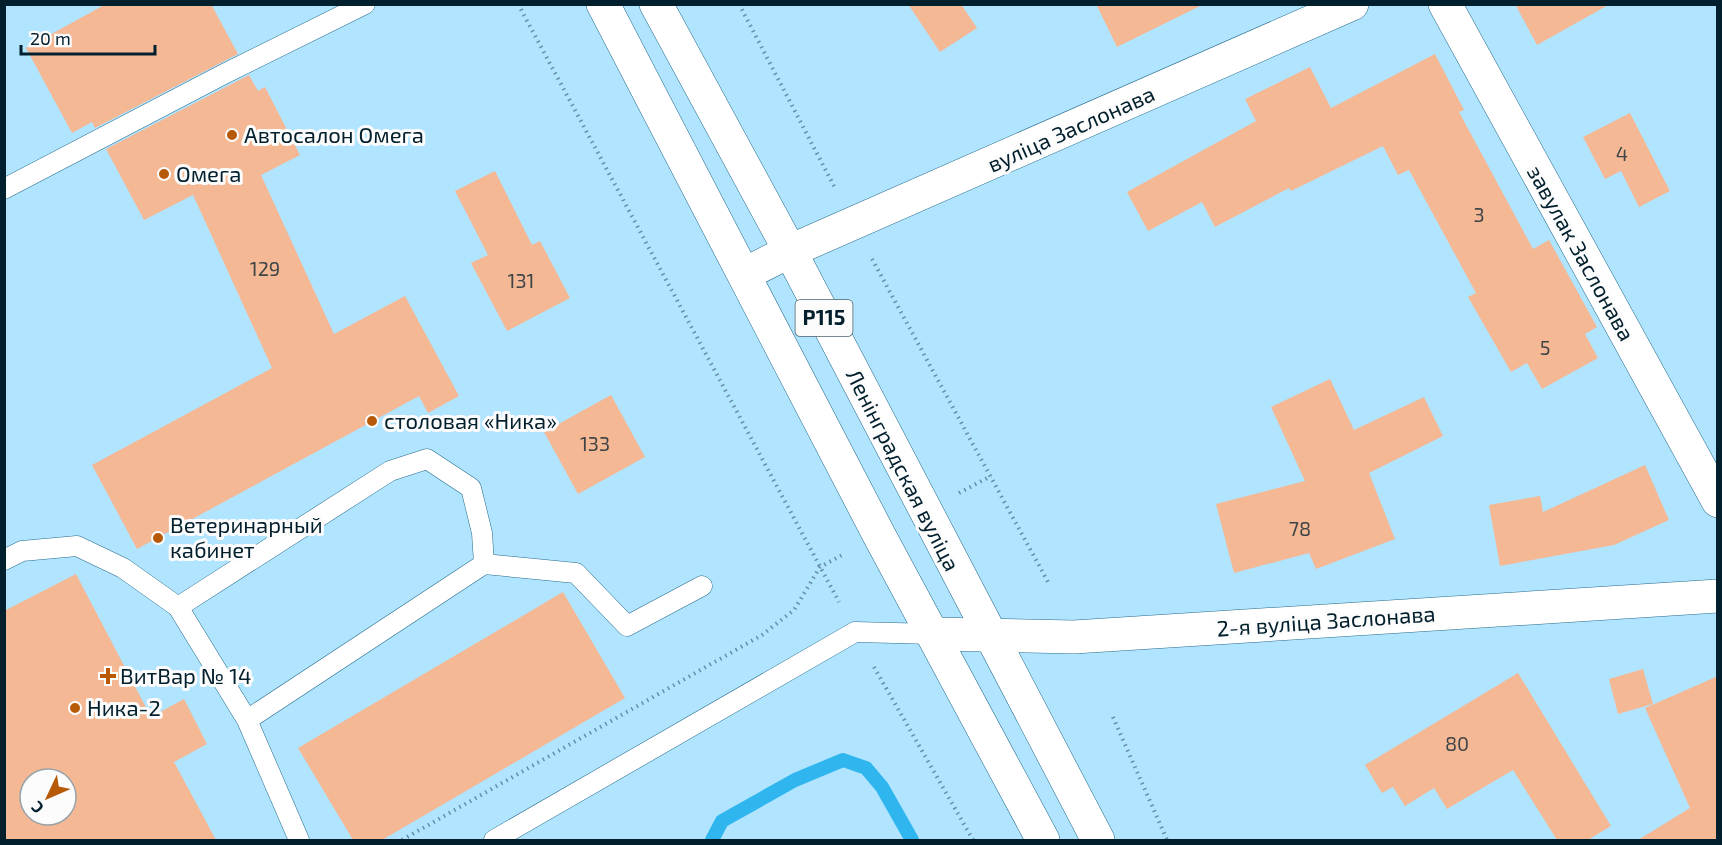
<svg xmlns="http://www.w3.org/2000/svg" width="1722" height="845" viewBox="0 0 1722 845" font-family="'Exo 2',sans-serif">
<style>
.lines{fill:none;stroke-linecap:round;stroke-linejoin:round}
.stream{stroke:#30b6ef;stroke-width:14}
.building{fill:#f5b894;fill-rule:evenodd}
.service-casing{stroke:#256c8c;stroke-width:21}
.minor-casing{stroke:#256c8c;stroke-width:34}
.secondary-casing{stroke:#256c8c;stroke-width:34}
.primary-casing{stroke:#256c8c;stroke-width:34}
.path{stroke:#668fa5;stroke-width:4;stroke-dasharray:1.5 4.5;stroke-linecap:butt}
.service{stroke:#fff;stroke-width:20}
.minor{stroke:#fff;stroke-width:33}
.secondary{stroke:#fff;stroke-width:33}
.primary{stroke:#fff;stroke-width:33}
.poi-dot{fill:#b75a08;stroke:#fcfcfc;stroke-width:2}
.labels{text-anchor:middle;stroke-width:6;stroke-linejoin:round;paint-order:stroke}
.number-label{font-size:20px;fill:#3f4547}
.shield{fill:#fcfcfc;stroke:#4d616b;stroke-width:1.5}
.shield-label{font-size:21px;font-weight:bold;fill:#021f2d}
.street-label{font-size:22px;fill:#021f2d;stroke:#fcfcfc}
.poi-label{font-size:22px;fill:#021f2d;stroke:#fcfcfc;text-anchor:start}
</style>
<rect width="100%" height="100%" fill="#b1e4ff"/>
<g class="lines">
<!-- stream -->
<path class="stream" d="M 712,840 L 722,821 L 795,780 L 843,760 L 866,768 L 882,787 L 912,840"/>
</g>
<!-- building -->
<g class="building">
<path d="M 106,4 L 211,4 L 238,54 L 95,128 L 92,122 L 72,133 L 26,48 Z"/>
<path d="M 908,4 L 961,4 L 977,28 L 940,52 Z"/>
<path d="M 1096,4 L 1204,4 L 1117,47 Z"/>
<path d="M 1515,4 L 1610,4 L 1537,45 Z"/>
<path d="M 1435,54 L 1464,110 L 1459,112 L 1533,249 L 1549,240 L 1597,327 L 1585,334 L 1598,358 L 1542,389 L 1527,363 L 1511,372 L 1468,297 L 1476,293 L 1409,170 L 1398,175 L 1383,146 L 1291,191 L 1289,188 L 1215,227 L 1202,202 L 1148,231 L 1127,192 L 1256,121 L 1245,99 L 1310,67 L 1331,108 Z"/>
<path d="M 249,75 L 258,91 L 265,87 L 300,155 L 261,175 L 334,334 L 405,296 L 459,396 L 428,413 L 419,396 L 137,549 L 92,465 L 272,368 L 193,195 L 144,220 L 106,149 Z"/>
<path d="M 1630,113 L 1670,191 L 1639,207 L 1621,171 L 1605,179 L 1583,137 Z"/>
<path d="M 495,171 L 532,245 L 540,241 L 570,298 L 507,331 L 471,263 L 488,255 L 455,191 Z"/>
<path d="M 1330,379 L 1354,430 L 1424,397 L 1443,436 L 1369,473 L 1395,539 L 1316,569 L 1309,553 L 1234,573 L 1216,504 L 1305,481 L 1271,407 Z"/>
<path d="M 611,395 L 645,457 L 578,494 L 544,432 Z"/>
<path d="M 1645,465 L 1669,520 L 1614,545 L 1500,566 L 1489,505 L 1540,496 L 1543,512 Z"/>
<path d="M 76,574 L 151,717 L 184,699 L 207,744 L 174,762 L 216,840 L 4,840 L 4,611 ZM 30,779 L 66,779 L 66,815 L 30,815 Z"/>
<path d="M 563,592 L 625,698 L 382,840 L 353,840 L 298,748 Z"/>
<path d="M 1643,669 L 1653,704 L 1618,714 L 1609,679 Z"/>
<path d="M 1518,673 L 1611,826 L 1588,840 L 1557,840 L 1513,770 L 1447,809 L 1434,788 L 1405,806 L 1393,787 L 1382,793 L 1365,765 Z"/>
<path d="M 1718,676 L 1718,840 L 1638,840 L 1690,808 L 1645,708 Z"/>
</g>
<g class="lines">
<defs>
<g id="service">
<path d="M 4,189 L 224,74 L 365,4"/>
<path d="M 4,560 L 22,551 L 77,546 L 123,568 L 178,607"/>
<path d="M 484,564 L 576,573 L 627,626 L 702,586"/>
<path d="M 247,720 L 484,564 L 482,533 L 471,488 L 427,459 L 390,471 L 178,607 L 247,720 L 299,840"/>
<path d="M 494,840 L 855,632 L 934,634"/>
</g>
<g id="minor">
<path d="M 1445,4 L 1718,501"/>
<path d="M 745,274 L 790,251 L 1352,4"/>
</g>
<path id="secondary" d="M 934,634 L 1074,637 L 1718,596"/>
<g id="primary">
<path d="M 603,4 L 879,535 L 1043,840"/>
<path d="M 656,4 L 790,251 L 1098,840"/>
</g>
</defs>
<!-- service casing -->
<use href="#service" class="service-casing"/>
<!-- minor casing -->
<use href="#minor" class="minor-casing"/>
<!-- secondary casing -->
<use href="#secondary" class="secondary-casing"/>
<!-- primary casing -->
<use href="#primary" class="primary-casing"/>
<!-- path -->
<g class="path">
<path d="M 518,4 L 839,602"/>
<path d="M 739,4 L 835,188"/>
<path d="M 872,259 L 1048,582"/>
<path d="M 959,493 L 991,476"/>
<path d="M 874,667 L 973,840"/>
<path d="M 1113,717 L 1167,840"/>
<path d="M 402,840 L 762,635 L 794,610 L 820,567 L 844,554"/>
</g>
<!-- service -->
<use href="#service" class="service"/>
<!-- minor -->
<use href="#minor" class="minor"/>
<!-- secondary -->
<use href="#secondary" class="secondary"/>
<!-- primary -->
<use href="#primary" class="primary"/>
</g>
<!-- markers -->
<g class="poi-dot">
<circle cx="232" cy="135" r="6"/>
<circle cx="164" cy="174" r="6"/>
<circle cx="372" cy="421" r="6"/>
<circle cx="158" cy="538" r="6"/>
<path d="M105 667h6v6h6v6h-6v6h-6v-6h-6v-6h6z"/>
<circle cx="75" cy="708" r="6"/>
</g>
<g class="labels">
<!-- number labels -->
<g class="number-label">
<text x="1622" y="161">4</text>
<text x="1479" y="222">3</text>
<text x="265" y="276">129</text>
<text x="521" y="288">131</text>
<text x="1545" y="355">5</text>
<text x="595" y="451">133</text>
<text x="1300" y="536">78</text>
<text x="1457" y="751">80</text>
</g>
<!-- shield labels -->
<rect class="shield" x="795.5" y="300" width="57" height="36" rx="4.5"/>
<g class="shield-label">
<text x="824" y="325">Р115</text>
</g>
<!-- street labels -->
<g class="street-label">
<text transform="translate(1071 129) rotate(-24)" y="8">вуліца Заслонава</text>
<text transform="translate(1581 253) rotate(61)" y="8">завулак Заслонава</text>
<text transform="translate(903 470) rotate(63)" y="8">Ленінградская вуліца</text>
<text transform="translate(1326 621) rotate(-4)" y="8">2-я вуліца Заслонава</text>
</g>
<!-- poi labels -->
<g class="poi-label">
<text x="244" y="143">Автосалон Омега</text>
<text x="176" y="182">Омега</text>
<text x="384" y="429">столовая «Ника»</text>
<text x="170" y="533">Ветеринарный<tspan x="170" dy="25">кабинет</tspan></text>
<text x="120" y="684">ВитВар № 14</text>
<text x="87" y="716">Ника-2</text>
</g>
</g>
<!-- border -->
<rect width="1722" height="845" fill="none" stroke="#021f2d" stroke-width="12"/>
<!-- north arrow -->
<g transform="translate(48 797) rotate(226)"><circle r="28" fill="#fcfcfc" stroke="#98a4a9" stroke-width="1.5"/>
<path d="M0-4.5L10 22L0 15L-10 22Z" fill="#b75a08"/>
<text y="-9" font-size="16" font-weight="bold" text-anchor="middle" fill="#021f2d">С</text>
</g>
<!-- scale -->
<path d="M21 45v9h134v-9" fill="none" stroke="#021f2d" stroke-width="3"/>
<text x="30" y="45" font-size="18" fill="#021f2d" stroke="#fcfcfc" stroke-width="4.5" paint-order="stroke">20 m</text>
</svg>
